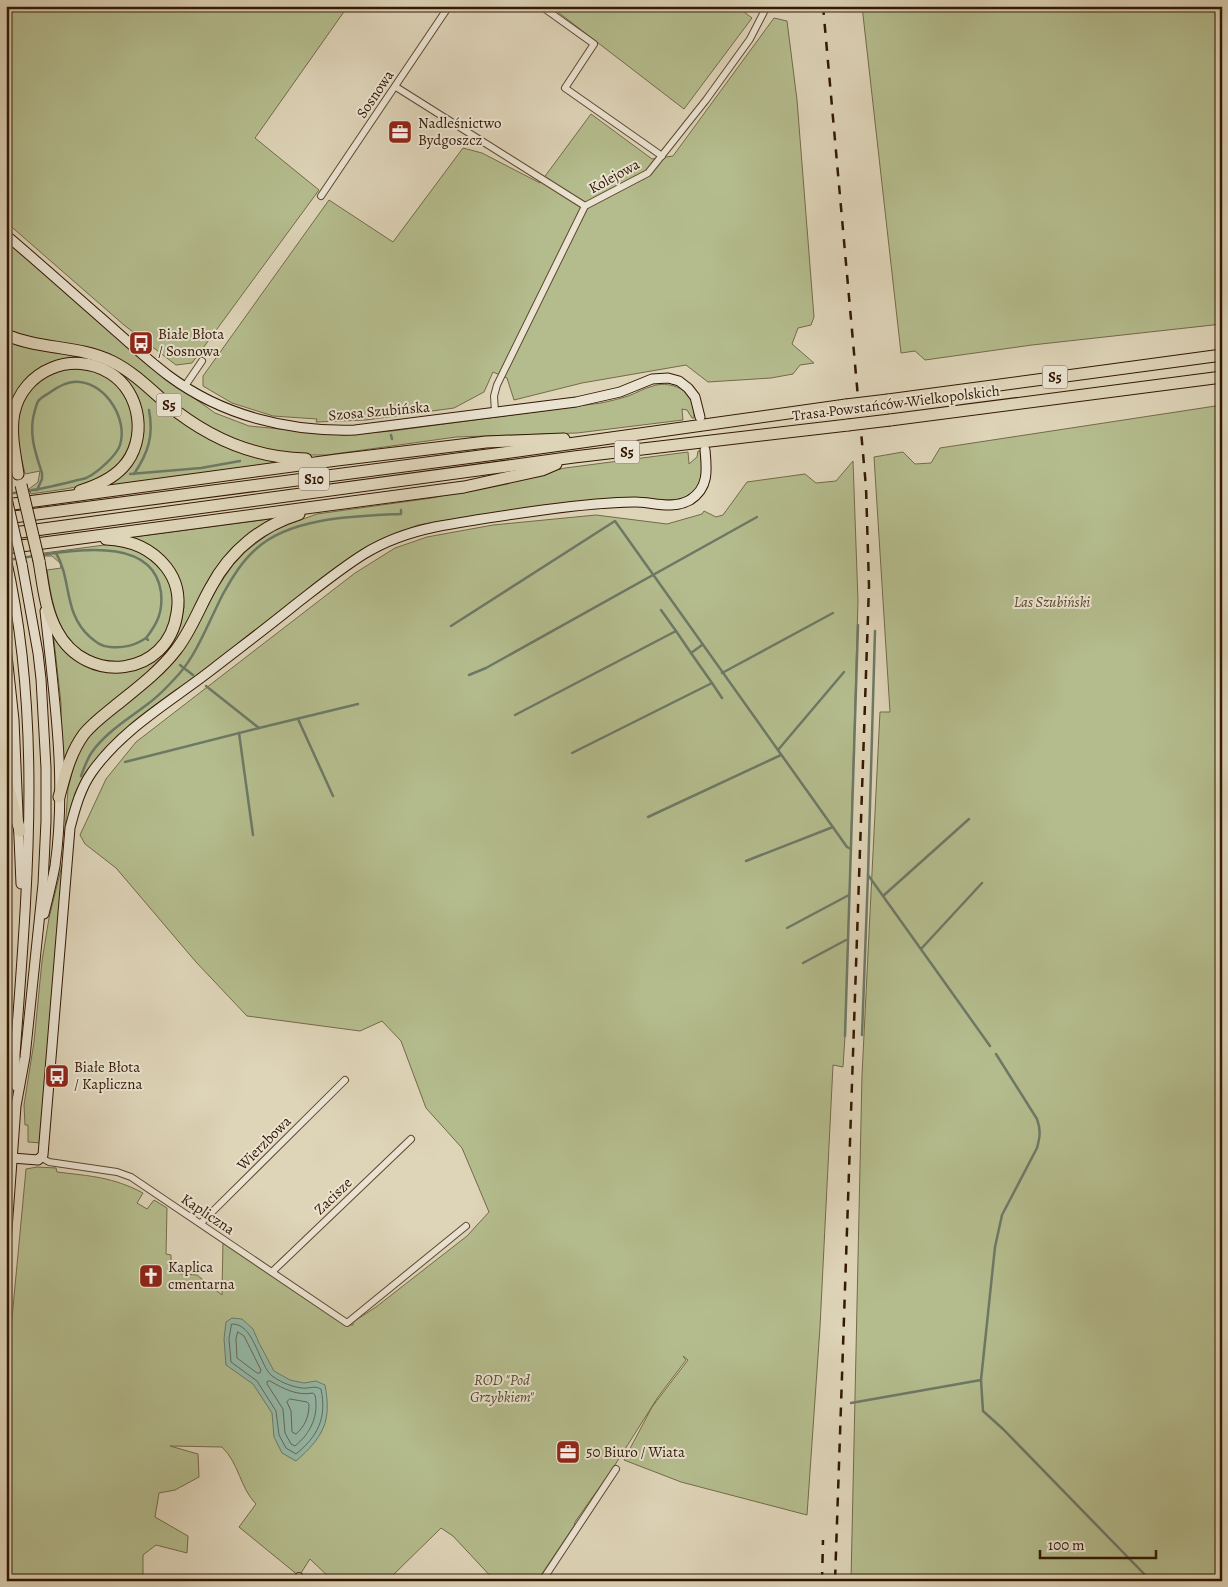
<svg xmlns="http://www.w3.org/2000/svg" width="1228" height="1587" viewBox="0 0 1228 1587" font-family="Alegreya,serif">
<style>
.green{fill:#b4bc8d;stroke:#746a48}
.water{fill:#94b9a8;stroke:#6d7966}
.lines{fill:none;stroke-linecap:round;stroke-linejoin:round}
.shore{stroke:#646856;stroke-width:1}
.stream{stroke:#6d7966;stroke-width:2.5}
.street-casing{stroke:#5e4730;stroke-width:8}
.secondary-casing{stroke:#331803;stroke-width:11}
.highway-casing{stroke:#331803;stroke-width:13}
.street{stroke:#eae3d1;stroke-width:6}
.secondary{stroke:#eae3d1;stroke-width:9}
.highway{stroke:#ded4b8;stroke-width:11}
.rail{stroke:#331803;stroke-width:2.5;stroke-dasharray:9 9;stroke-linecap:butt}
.secondary-bridge-casing{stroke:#331803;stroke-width:11;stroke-linecap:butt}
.highway-bridge-casing{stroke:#331803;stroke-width:13;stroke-linecap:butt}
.secondary-bridge{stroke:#eae3d1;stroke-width:9}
.highway-bridge{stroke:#ded4b8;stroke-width:11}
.labels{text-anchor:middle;stroke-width:4;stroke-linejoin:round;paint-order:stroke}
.shield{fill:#eae3d1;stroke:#6a5541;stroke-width:1}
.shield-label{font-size:14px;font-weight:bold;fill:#331803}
.street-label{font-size:15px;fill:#331803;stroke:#eae3d1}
.poi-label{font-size:15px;fill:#331803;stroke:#eae3d1;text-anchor:start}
.park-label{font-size:15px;font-style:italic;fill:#5a492c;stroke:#eae3d1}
</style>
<rect width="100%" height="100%" fill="#ded4b8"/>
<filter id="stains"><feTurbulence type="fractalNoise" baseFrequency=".004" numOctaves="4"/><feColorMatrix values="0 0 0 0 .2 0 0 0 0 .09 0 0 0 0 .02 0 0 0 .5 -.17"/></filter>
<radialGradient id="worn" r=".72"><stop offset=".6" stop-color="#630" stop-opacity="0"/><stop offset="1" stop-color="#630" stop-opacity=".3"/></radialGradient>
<!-- green -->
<g class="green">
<path d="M 6,6 L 348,6 L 255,138 L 319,190 L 192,363 L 176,365 L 124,325 L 6,222 Z"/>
<path d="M 555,6 L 736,6 L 752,18 L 684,109 L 554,9 Z"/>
<path d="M 862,6 L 1222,6 L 1222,324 L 1032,345 L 925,360 L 915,351 L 901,353 Z"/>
<path d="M 774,18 L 787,21 L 797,100 L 814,317 L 811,325 L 798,328 L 792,344 L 814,363 L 800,365 L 793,374 L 771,378 L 708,382 L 686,365 L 582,383 L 514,400 L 507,378 L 493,372 L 484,392 L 454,408 L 366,420 L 316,422 L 317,419 L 273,416 L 232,403 L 203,386 L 203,376 L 329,200 L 393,242 L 463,148 L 482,153 L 540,183 L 591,114 L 652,159 L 673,156 Z"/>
<path d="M 6,240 L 144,362 L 215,413 L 249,426 L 343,435 L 392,431 L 601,403 C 610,401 619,399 628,396 C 637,393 644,388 653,386 C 667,381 688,388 693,402 C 694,407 694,413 694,418 L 692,418 L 687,410 L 682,409 L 683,420 L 577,433 L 456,437 L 327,455 L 298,455 L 268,451 L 231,440 L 182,410 L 136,370 L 57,343 L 6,332 Z"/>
<path d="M 6,341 L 31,348 L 82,354 L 111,365 L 208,438 C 232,451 258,456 285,462 L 102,488 L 139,448 L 128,383 L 67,359 L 53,362 L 41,367 L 30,376 L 20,386 L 8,425 L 6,421 Z"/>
<path d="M 91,369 C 97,372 106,375 112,379 C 144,405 138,458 102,478 C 81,489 54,490 31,494 L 29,489 L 38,482 L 40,471 L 25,474 C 18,442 9,417 31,388 C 37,381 46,373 56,370 C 66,367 81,369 91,369 Z"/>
<path d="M 1222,405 L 1222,1581 L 851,1581 L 862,1075 L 880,712 L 890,712 L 874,457 L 903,452 L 915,464 L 931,463 L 940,448 Z"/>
<path d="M 698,451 L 701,451 L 702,470 L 701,478 L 696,489 L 689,495 L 682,499 L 666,500 L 635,498 L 460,518 L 418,525 L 387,537 L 360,552 L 318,581 L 203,671 L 116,737 L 85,773 L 75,793 L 69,813 L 50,1015 L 41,1143 L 28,1142 L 28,1125 L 25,1125 L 24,1105 L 34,1042 L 42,961 L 49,918 L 63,861 L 68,789 L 72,772 L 71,771 L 82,746 L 89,736 L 191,636 L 216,589 L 233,565 L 246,551 L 275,529 L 317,514 L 432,498 L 565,468 L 688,452 L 689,464 L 697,457 Z"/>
<path d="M 853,461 L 858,601 L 845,1036 L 843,1067 L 833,1065 L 820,1327 L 807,1515 L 681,1482 L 624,1460 L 652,1407 L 688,1360 L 683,1356 L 686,1360 L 658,1397 L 613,1468 L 575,1522 L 574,1526 L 537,1581 L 495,1581 L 453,1536 L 441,1528 L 387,1581 L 333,1581 L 310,1559 L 299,1576 L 239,1527 L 256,1504 C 240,1488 239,1463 222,1447 L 170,1446 L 198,1454 L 199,1477 L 175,1490 L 159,1493 L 155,1517 L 188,1536 L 187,1553 L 156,1545 L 143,1555 L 143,1581 L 6,1581 L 6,1382 L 26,1169 L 37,1167 L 56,1168 L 57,1172 C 90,1176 113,1177 143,1193 L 137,1203 L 147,1209 L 154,1200 L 167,1208 L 166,1254 L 171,1255 L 171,1273 L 197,1275 L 222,1295 L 223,1239 L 345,1325 L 353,1325 L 353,1322 L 376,1307 L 467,1236 L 489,1212 L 462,1148 L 426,1108 L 401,1041 L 382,1021 L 360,1031 L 247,1016 L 196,962 L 116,868 L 85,844 L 80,835 L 106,779 L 136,742 L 355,573 L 395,548 L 427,537 L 493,525 L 596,515 L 667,524 L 702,514 L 704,511 L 716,517 L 723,515 L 747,482 L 805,474 L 816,483 L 836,481 Z"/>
<path d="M 277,518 L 259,529 L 194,614 L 164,659 L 79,734 L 69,748 L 61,767 L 61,703 L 53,632 C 65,649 75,663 96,669 L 159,656 L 173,642 L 181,624 L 184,607 L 183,592 L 179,579 L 125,538 Z"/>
<path d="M 112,544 C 126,547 142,550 154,560 C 179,582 181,626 155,648 C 142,658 125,665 109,662 C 61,654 53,611 47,570 L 61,568 L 60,563 L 52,556 L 44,556 L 44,553 Z"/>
<path d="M 6,684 L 13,779 L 6,765 Z"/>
</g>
<!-- water -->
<path class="water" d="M 232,1318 L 242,1319 L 253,1329 L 259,1343 L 274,1371 L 290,1380 L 304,1383 L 316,1381 L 325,1385 C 332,1422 323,1437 296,1461 L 282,1453 L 274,1437 L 272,1413 L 253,1384 L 226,1365 L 224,1339 L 226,1322 Z"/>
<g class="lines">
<!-- shore -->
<g class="shore">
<path d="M 232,1324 C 253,1323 258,1360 270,1374 C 277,1381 292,1387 302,1388 C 310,1389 314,1385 321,1389 C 327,1418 318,1436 296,1454 L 286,1448 L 279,1435 L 276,1411 L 257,1381 L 231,1362 L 229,1339 Z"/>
<path d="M 238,1332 L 244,1336 L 261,1370 L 260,1373 L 257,1373 L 237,1358 L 236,1339 Z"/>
<path d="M 270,1381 C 284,1389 297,1396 313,1393 L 315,1395 C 319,1415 311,1433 295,1446 L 291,1444 L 285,1433 L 283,1409 L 267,1384 L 267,1382 Z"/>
<path d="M 290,1399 L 307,1402 L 309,1404 C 309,1417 305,1426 296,1434 L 292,1432 L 291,1411 L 287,1402 Z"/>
</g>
<!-- stream -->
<g class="stream">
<path d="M 391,435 L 392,439"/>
<path d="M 130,474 L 201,468 L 240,461"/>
<path d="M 134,474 C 148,453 154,436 149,410"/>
<path d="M 26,491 C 42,489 58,485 74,481 C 79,479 84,480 88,477 C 98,472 117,455 120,445 C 128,420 107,385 80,382 C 69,380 57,387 49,393 C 46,395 42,397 39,400 C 37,402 36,407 35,410 C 28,432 35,452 42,473 L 42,479 L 37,490"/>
<path d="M 8,494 L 20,492"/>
<path d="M 56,553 C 72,580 63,613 90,637 C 96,642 102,647 110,647 C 124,648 134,646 146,638 L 148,640"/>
<path d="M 40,555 C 79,550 153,537 161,592 C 163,611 158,623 146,638"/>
<path d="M 8,560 L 34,556"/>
<path d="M 661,610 L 676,631"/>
<path d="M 451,626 L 615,521 L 847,847 L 851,849"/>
<path d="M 875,631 L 868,875 L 990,1046"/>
<path d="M 180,665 L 193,675"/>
<path d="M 722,673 L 833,613"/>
<path d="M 469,675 L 486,668 L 757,517"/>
<path d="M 712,683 L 722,698"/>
<path d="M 206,686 L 259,728 L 358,704"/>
<path d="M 515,715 L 676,631 L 691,653"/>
<path d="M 298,719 L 333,796"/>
<path d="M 239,733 L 253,835"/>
<path d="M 778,750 L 844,672"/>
<path d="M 572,753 L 712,683 L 691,653 L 702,645"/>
<path d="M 125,762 L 259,728"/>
<path d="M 81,776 C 84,768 87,759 92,752 C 107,731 130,718 149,703 C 160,695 170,684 179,674 C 197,654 210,619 223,594 C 232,578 242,561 256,549 C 291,517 357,516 401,514 L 401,510"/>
<path d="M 648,817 L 781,755"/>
<path d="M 746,861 L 833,827"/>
<path d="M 883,896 L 969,819"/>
<path d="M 787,928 L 849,895"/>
<path d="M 921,949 L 982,883"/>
<path d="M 803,963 L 846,940"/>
<path d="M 862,1035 L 868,875"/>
<path d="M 845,1036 L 858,625"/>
<path d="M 996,1054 L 1037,1119 C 1041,1130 1040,1137 1037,1148 L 1002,1215 L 995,1247 L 981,1380 L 983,1411 L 1003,1429 L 1151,1581"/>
<path d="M 851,1403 L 981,1380"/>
</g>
<defs>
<g id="street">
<path d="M 541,6 L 594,44 L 565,88 L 662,156"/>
<path d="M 396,87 L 585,206"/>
<path d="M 321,196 L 449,6"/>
<path d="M 185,386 L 202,361"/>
<path d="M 495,412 L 494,396 L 497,385 L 585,206 L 648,173 L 706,100 L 750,39 L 767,6"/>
<path d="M 6,1000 L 6,1013"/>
<path d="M 42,1158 L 49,1162 L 117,1172 L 131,1177 L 347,1323 L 466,1226"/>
<path d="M 201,1223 L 345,1080"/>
<path d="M 272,1272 L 411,1139"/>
<path d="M 298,1581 L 299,1576"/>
<path d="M 542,1581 L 616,1469"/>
</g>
<g id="secondary">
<path d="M 6,235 C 38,262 69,290 100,317 C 123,337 145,358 169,376 C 223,416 289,432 355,430 L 576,402 L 620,392 L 652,379 L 668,378 L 679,381 L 688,388 L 695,397 L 700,417"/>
<path d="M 6,558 C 43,721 27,891 15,1055 L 16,1086"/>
<path d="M 6,646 L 14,720 L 21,884"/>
<path d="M 44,914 C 48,898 52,882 55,866 C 67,781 54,695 45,611"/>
<path d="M 12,1158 L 38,1160 L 43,1155 L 70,828 C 75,809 80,789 92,772 C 123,728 172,701 214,668 C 241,647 269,626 296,604 C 318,587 340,569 364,554 C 385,541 411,532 435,527 C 471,520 507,515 543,510 C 573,506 604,502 635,502 C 653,502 672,510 690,500 C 709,488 707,470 705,450"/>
<path d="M 6,1243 L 16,1106 L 25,1057 L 43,884 L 46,821 L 46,768 L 41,679 L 38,653 L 22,564"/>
</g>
<g id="highway">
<path d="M 6,335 C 42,350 79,345 113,362 C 133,372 150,389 167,404 C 207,437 252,458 306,459"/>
<path d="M 888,400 L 1222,355"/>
<path d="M 890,420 L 1222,377"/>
<path d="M 18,474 C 15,454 10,433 14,413 C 23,370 73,350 110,373 C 141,392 148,440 123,467 C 112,479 96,486 80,491"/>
<path d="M 6,505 L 337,460 L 486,442 L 564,439"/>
<path d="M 6,518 L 511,452 L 846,405"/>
<path d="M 6,534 L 574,457 L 848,425"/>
<path d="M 6,548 L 464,487 L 542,470 L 556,464"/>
<path d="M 39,561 C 43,584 45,610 57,631 C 86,686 168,677 177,613 C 180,596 177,581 166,567 C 151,548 130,540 106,539"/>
<path d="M 6,779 L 20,831"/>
<path d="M 59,797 C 65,775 70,753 84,734 C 93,723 104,715 115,706 C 136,689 159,672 176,650 C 191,631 199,608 211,587 C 230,551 261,526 299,514"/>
</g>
</defs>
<!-- street casing -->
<use href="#street" class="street-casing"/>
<!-- secondary casing -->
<use href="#secondary" class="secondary-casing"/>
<!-- highway casing -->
<use href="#highway" class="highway-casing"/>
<!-- street -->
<use href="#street" class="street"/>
<!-- secondary -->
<use href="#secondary" class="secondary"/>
<!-- highway -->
<use href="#highway" class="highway"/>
<!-- rail -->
<g class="rail">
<path d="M 823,6 L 866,487 L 869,586 L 835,1581"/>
<path d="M 822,1581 L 823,1540"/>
</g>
<defs>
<path id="secondary-bridge" d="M 6,494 L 22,564"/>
<g id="highway-bridge">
<path d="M 846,405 L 888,400"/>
<path d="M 848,425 L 890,420"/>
<path d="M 21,485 L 39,561"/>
</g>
</defs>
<!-- secondary-bridge casing -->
<use href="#secondary-bridge" class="secondary-bridge-casing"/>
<!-- highway-bridge casing -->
<use href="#highway-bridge" class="highway-bridge-casing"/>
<!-- secondary-bridge -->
<use href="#secondary-bridge" class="secondary-bridge"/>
<!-- highway-bridge -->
<use href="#highway-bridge" class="highway-bridge"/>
</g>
<!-- icons -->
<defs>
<symbol id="office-square" viewBox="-11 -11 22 22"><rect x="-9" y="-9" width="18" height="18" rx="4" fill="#8f2418" stroke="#eae3d1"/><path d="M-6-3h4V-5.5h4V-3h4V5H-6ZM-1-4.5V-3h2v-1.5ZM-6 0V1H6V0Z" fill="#fff"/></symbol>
<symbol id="bus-square" viewBox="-11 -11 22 22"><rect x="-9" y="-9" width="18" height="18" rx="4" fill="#8f2418" stroke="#eae3d1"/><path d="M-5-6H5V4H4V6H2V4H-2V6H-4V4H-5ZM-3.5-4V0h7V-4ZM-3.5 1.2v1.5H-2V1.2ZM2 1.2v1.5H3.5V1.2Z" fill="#fff"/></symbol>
<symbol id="church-square" viewBox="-11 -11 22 22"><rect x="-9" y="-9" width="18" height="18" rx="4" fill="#8f2418" stroke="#eae3d1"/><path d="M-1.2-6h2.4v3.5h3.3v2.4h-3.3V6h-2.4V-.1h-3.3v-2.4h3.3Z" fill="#fff"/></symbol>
</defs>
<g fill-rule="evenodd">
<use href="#office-square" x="386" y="118" width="28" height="28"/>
<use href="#bus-square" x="127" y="329" width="28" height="28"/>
<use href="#bus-square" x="43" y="1062" width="28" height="28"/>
<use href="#church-square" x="137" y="1262" width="28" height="28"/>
<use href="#office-square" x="554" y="1438" width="28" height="28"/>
</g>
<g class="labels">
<!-- shield labels -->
<g class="shield">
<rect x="1042.5" y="365.5" width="25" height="23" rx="4"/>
<rect x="156.5" y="393.5" width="25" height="23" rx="4"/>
<rect x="614.5" y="440.5" width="25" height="23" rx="4"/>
<rect x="299" y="467.5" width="30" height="23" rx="4"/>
</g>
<g class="shield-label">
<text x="1055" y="382">S5</text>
<text x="169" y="410">S5</text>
<text x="627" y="457">S5</text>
<text x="314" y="484">S10</text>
</g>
<!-- street labels -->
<g class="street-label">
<text transform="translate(375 94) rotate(-56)" y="5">Sosnowa</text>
<text transform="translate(614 176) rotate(-29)" y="5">Kolejowa</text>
<text transform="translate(896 403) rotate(-7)" y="5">Trasa Powstańców Wielkopolskich</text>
<text transform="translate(379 411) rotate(-5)" y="5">Szosa Szubińska</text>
<text transform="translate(264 1143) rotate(-45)" y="5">Wierzbowa</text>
<text transform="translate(333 1196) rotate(-44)" y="5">Zacisze</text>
<text transform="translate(208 1214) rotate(34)" y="5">Kapliczna</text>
</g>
<!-- poi labels -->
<g class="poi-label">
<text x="418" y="128">Nadleśnictwo<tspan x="418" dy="17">Bydgoszcz</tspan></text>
<text x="158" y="339">Białe Błota<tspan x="158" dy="17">/ Sosnowa</tspan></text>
<text x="74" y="1072">Białe Błota<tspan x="74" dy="17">/ Kapliczna</tspan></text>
<text x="168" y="1272">Kaplica<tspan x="168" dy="17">cmentarna</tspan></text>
<text x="586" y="1457">50 Biuro / Wiata</text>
</g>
<!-- park labels -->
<g class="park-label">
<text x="1052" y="607">Las Szubiński</text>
<text x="502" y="1385">ROD "Pod<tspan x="502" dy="17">Grzybkiem"</tspan></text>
</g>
</g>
<!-- margin -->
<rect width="1228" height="1587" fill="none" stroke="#ded4b8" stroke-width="25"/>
<rect x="8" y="8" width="1213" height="1572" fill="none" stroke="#331803" stroke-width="2.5"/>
<rect x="12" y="12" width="1203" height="1562" fill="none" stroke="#331803"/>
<!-- scale -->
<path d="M1040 1550v8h116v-8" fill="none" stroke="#331803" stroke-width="2.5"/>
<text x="1048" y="1550" font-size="15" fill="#331803" stroke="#eae3d1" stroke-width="4" paint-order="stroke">100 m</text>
<rect width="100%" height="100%" filter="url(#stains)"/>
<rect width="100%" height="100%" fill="url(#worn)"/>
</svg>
